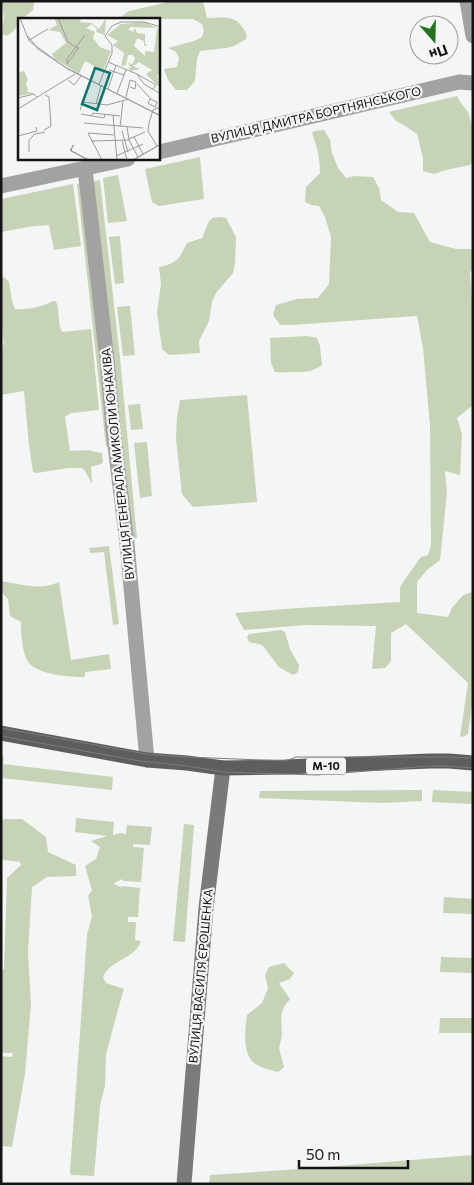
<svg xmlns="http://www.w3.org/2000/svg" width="474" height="1185" viewBox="0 0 474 1185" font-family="Commissioner,sans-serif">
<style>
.green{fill:#c7d3b6}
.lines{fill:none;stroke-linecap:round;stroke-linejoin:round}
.street{stroke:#a2a2a1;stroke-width:15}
.secondary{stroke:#7b7a7a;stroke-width:15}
.primary{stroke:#5f5e5e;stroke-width:15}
.tram{stroke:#7c7c7d;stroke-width:1}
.labels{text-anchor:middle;stroke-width:4.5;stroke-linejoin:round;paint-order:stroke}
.shield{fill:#f4f5f5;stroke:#575858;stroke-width:1}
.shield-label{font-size:11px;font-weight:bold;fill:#141415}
.street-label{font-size:12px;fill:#141415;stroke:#f4f5f5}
.inset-road{fill:none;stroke:#9a9b9b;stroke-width:1}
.view{fill:#0f766e;fill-opacity:0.15;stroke:#0f766e;stroke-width:2.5}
.inset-edge{fill:none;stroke:#141415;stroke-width:2.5}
</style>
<rect width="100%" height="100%" fill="#f4f5f5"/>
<!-- green -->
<g class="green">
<path d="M 2,1 L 34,2 L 33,10 L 22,19 L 19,19 C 19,26 13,33 6,36 L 2,33 L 4,17 Z"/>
<path d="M 167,1 L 203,1 L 207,18 C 221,18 235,14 243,28 C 246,32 247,34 246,39 L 234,46 L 226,48 L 200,51 L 197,59 L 195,81 L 187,90 L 176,90 L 168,80 L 164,69 L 177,67 L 179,58 L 176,52 L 168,48 L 194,41 L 202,37 L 204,30 L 202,24 L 193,19 L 118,19 L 129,11 L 164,3 Z"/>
<path d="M 457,96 L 461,103 L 468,112 L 473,128 L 473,162 L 470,165 L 446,170 L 434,174 L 423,171 L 423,158 L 417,134 L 407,127 L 396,121 L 389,112 Z"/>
<path d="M 324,130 L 330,140 L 332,153 L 338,168 L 346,178 L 355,176 L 373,177 L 379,188 L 381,200 L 398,212 L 414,213 L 430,242 L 456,249 L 473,249 L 473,270 L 470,272 L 473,316 L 473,405 L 457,418 L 462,434 L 460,475 L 445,471 L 447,493 L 440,560 L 427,570 L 417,582 L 417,613 L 448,617 L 452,608 L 463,595 L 473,592 L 473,698 L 468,734 L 465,736 L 460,737 L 468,683 L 406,624 L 391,633 L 391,661 L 385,668 L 372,669 L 376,626 L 306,625 L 244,630 L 235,613 L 298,608 L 400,602 L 400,587 L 408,575 L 421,557 L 428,555 L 431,546 L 430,425 L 423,348 L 417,316 L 292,325 L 280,325 L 273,315 L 276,305 L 297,299 L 318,298 L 329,284 L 331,237 L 325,217 L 319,206 L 311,205 L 305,202 L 306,187 L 320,173 C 320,159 317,146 312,133 L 314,131 Z"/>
<path d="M 200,157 L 204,199 L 159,206 L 152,202 L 145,169 Z"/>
<path d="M 118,175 L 127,221 L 108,223 L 103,178 Z"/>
<path d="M 100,180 L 120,358 L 137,538 L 126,539 L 114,444 L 106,447 L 77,184 Z"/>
<path d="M 73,184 L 81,246 L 54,250 L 49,225 L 34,226 L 1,232 L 1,199 Z"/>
<path d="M 221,217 L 226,218 L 236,237 L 235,263 L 233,273 L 216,293 L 212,302 L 209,321 L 199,341 L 200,353 L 169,355 L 162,349 L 157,312 L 161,284 L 159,267 C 178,263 179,259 187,243 L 202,238 L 208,223 L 212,218 Z"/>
<path d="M 120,236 L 124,283 L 115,284 L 109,237 Z"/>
<path d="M 4,277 L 9,282 L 12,301 L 15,309 C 27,310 42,307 53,301 L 56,301 C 60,312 57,320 62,332 L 91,329 L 99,410 L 71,413 L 65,417 L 70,451 L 91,450 L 91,451 L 102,453 L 103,462 L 101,464 L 91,467 L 92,482 L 92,484 L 85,471 L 82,468 L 68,468 L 37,473 L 33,472 L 29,445 L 24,391 L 1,395 L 1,347 L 4,344 L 1,322 L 1,278 Z"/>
<path d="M 130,306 L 135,355 L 123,356 L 117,307 Z"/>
<path d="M 307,336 L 317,338 L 320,346 L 322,365 C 310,373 305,372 291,372 C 285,372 281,373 275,372 L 271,363 L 270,338 Z"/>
<path d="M 247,395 L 257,502 L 193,507 L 182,494 L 176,439 L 177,417 L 180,400 Z"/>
<path d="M 140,404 L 143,429 L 131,430 L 128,405 Z"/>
<path d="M 147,442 L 152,496 L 140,498 L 134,443 Z"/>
<path d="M 109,546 L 119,624 L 113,625 L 104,552 L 90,553 L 89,548 Z"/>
<path d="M 1,581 C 21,584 40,591 59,582 L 71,660 L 109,654 L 111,669 L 85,672 L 85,677 C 71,677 39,675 29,663 C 22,654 21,633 21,622 L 10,616 L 8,599 L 1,592 Z"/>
<path d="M 281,630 L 285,632 L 290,649 L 299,665 L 298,672 L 293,675 L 279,667 L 263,646 L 259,644 L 249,642 L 247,637 L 249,634 Z"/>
<path d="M 1,757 L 4,757 L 3,764 L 113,777 L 112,790 L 1,778 Z"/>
<path d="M 422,790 L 422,801 L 383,803 L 259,798 L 260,791 Z"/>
<path d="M 433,790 L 473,792 L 473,804 L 432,802 Z"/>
<path d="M 76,818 L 114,822 L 113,835 L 121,833 L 126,834 L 127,825 L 152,827 L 150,845 L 133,844 L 133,847 L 144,848 L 141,882 L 123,881 L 123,879 L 116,882 L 114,884 L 121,887 L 122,886 L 140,888 L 138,917 L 128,917 L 128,922 L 136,922 L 135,940 L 141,941 C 136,958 110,960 103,977 L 106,983 L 124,989 L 122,995 L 106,1054 L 105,1086 L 100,1106 L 94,1176 L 72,1175 L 71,1175 L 70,1172 L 87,935 L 92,916 L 88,896 L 92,890 L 85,866 L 96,859 L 100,847 L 91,841 L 107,836 L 75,832 Z"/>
<path d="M 4,819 L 22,819 L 46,837 L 48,852 L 76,865 L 76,876 L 47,877 L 32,887 L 28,952 L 31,1004 L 25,1074 L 12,1147 L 1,1146 L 1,1056 L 12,1057 L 13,1053 L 1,1053 L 2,970 L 4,969 L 7,878 L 21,865 L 20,862 L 4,860 L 1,858 L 1,822 Z"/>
<path d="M 184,824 L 194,825 L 185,942 L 173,941 Z"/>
<path d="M 444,897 L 473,899 L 473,914 L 443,913 Z"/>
<path d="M 441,957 L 473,958 L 473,973 L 440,972 Z"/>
<path d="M 284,963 L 294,973 L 290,979 L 279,983 L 290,999 L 284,1007 L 281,1016 L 282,1035 L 279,1048 L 284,1067 L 278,1072 C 272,1070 265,1069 259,1066 C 241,1058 245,1030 247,1015 L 262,1003 L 268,988 L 265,975 L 269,967 Z"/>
<path d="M 440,1018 L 473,1018 L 473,1033 L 439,1033 Z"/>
<path d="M 473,1155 L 473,1184 L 209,1184 L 210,1175 L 300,1169 Z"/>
</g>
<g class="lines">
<!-- street -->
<g class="street">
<path d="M 467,1 L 473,36"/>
<path d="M 159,152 L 459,82 L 473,83"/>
<path d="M 85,169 L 107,360 L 113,429 L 127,544 L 147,760"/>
<path d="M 1,186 L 128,159"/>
</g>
<!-- secondary -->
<path class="secondary" d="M 184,1184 L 206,908 L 223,768"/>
<!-- primary -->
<path class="primary" d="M 1,733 L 147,760 L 187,763 L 223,768 L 285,767 L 430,761 L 449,761 L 473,763"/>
<!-- tram -->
<g class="tram">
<path d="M 1,728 L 146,754 L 187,757 L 286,761 L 296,757 L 448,757 L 473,758"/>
<path d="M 1,736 L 140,761 L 187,766 L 223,772 L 317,775 L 430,766 L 448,766 L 473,768"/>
</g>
</g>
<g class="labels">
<!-- shield labels -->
<rect class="shield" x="306" y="757.5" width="40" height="17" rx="4"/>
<g class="shield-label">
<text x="326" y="770">М-10</text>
</g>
<!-- street labels -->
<g class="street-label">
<text transform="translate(316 115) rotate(-13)" y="4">ВУЛИЦЯ ДМИТРА БОРТНЯНСЬКОГО</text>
<text transform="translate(118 464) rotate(-96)" y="4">ВУЛИЦЯ ГЕНЕРАЛА МИКОЛИ ЮНАКІВА</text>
<text transform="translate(201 976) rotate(-85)" y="4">ВУЛИЦЯ ВАСИЛЯ ЄРОШЕНКА</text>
</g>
</g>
<!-- overview -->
<g transform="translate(18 18)">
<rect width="142" height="142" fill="#f4f5f5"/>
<path d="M 36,0 L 77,0 L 63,1 L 62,4 L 74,5 L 81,11 L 88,0 L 87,17 L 78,14 L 79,11 L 74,6 L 68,10 L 77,14 L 75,20 L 82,29 L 93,33 L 85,53 L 67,43 L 61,56 L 37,41 L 34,36 L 48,25 L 42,14 L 30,12 L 39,7 ZM 126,4 L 139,10 L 113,9 L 110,11 L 115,14 L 117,10 L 119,15 L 127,16 L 127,26 L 130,27 L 126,28 L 126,23 L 119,20 L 116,28 L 127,38 L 127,33 L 136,34 L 139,11 L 142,10 L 142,59 L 139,56 L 142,70 L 128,56 L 134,52 L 121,44 L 115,48 L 122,51 L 113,53 L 109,49 L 113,50 L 110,45 L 114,46 L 117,41 L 115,37 L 110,37 L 108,47 L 103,48 L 106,35 L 95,27 L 100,23 L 89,17 L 103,6 ZM 6,53 L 10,62 L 8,65 L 10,74 L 17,75 L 1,78 L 0,55 Z" fill="#c7d3b6"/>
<path class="inset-road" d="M 2,0 L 11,23 L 51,52M 40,0 L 50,24 L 61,31M 10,18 L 20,31 L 50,51 L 143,98M 11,22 L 30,11M 90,44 L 119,56 L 126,66 L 143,76M 49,46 L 49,41 L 67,17M 49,46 L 61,29M 50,51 L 143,98M 91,52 L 106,57M 119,56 L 138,67 L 135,71M 50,62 L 56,67 L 63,58M 81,66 L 94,35 L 94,27 L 87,18 L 94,8 L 103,4 L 126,4 L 143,9M 119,66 L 133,81M 90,71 L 98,47M 99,75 L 108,52M 108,79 L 112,62 L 118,64 L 117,71 L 112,69M 0,80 L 16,76 L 19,79M 65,84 L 89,87 L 111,81M 78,86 L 83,67M 137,89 L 139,84 L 132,81 L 130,85 L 131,86 L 137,89 L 138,90M 0,91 L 57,56M 62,92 L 73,63M 63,96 L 86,100 L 87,96M 95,97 L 99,142M 73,98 L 75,95 L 102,98M 66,105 L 125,110M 102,109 L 105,83M 109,109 L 111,122 L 120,139M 26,112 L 33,108 L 31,79 L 27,77M 104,113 L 110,134M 0,118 L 19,113 L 18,109M 116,119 L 125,136M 111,121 L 127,114M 73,123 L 111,122M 104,123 L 109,142M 55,127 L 53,133 L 70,142M 56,127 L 52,132 L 71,142M 139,128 L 130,113 L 131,105 L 135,92 L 143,89M 11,134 L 11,122 L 17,116 L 27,114M 98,138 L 125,126M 84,142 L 70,115 L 96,117M 115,142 L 143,126M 115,142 L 143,126"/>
<path class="view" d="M 77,50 L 92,55 L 79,92 L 64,86 Z"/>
<rect width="142" height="142" class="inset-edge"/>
</g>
<!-- border -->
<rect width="474" height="1185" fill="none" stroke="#141415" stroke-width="5"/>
<!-- north arrow -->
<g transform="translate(434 40) rotate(160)"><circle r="24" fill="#f4f5f5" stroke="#9a9b9b"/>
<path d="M0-4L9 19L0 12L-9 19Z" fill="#23741d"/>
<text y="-8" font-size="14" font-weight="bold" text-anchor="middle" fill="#141415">Пн</text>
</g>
<!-- scale -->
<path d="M299 1160v8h109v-8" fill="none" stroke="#141415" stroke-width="2.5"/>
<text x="306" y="1160" font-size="15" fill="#141415" stroke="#f4f5f5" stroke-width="4" paint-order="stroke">50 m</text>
</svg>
